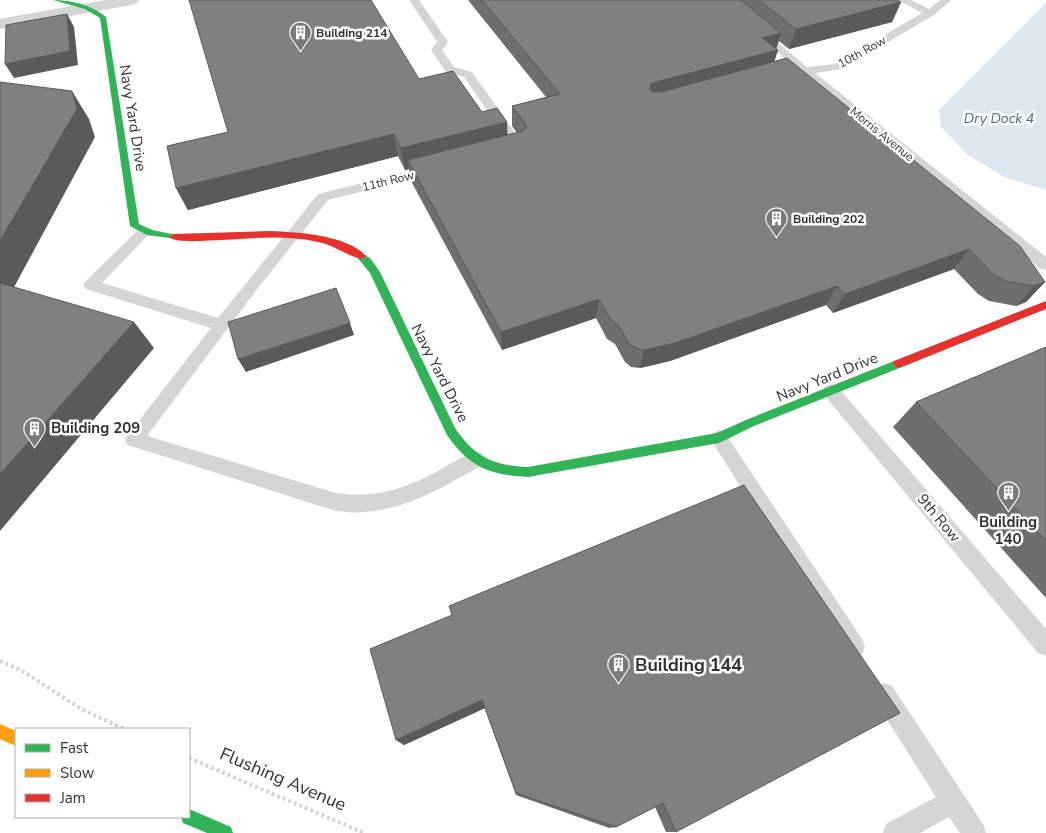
<svg xmlns="http://www.w3.org/2000/svg" width="1046" height="833" viewBox="0 0 1046 833" font-family="'Nunito Sans',sans-serif">
<style>
.water{fill:#dde7f0}
.lines{fill:none;stroke-linecap:round;stroke-linejoin:round}
.path{stroke:#d4d4d4;stroke-width:4;stroke-dasharray:3 3;stroke-linecap:butt}
.lane{fill:#d5d5d5;fill-rule:evenodd}
.street{fill:#d5d5d5;fill-rule:evenodd}
.fast{fill:#30b455;fill-rule:evenodd}
.slow{fill:#ff9f0a;fill-rule:evenodd}
.jam{fill:#e5322d;fill-rule:evenodd}
.wall{fill:#6e6e6e}
.shaded-wall{fill:#5a5a5a}
.building{fill:#808080;stroke:#5a5a5a}
.labels{text-anchor:middle;stroke-width:5;stroke-linejoin:round;paint-order:stroke}
.far-poi-label{font-size:12px;font-weight:bold;fill:#313131;stroke:#fff;text-anchor:start}
.far-street-label{font-size:12px;fill:#313131;stroke:#fff}
.far-water-label{font-size:14px;font-style:italic;fill:#466b8c;stroke:#fff}
.street-label{font-size:15px;fill:#313131;stroke:#fff}
.poi-label{font-size:15px;font-weight:bold;fill:#313131;stroke:#fff;text-anchor:start}
.near-poi-label{font-size:18px;font-weight:bold;fill:#313131;stroke:#fff;text-anchor:start}
.near-street-label{font-size:18px;fill:#313131;stroke:#fff}
</style>
<rect width="100%" height="100%" fill="#fff"/>
<!-- water -->
<path class="water" d="M 1046,3 L 1046,190 L 1004,177 L 968,155 L 941,127 L 939,110 Z"/>
<g class="lines">
<!-- path -->
<g class="path">
<path d="M 0,661 L 21,670 L 83,710 L 124,729"/>
<path d="M 189,758 L 364,833"/>
</g>
<!-- lane -->
<g class="lane">
<path d="M 409,0 L 419,0 L 448,42 L 442,50 L 454,67 L 472,72 L 525,147 L 523,150 L 510,153 L 505,152 L 504,149 L 505,146 L 511,145 L 464,77 L 446,72 L 431,50 L 437,42 Z"/>
<path d="M 898,0 L 911,0 L 929,9 L 940,0 L 951,0 L 934,15 L 842,69 L 815,73 L 1046,257 L 1046,270 L 1041,269 L 802,74 L 795,73 L 793,71 L 796,68 L 754,32 L 755,30 L 763,30 L 807,67 L 835,64 L 922,13 Z"/>
<path d="M 434,165 L 439,166 L 441,169 L 439,172 L 328,200 L 258,288 L 147,436 L 336,493 C 374,499 405,489 438,471 C 450,464 463,456 476,451 L 482,453 L 485,459 L 482,465 C 436,491 392,519 336,511 L 128,445 L 125,440 L 128,435 L 211,328 L 86,289 L 83,285 L 86,281 L 140,228 L 150,228 L 152,231 L 102,283 L 218,318 L 318,194 Z"/>
<path d="M 831,384 L 837,386 L 1046,629 L 1046,656 L 1038,653 L 825,396 L 822,391 L 825,386 Z"/>
<path d="M 719,430 L 725,433 L 862,639 L 865,647 L 862,655 L 854,658 L 846,655 L 713,443 L 710,438 L 713,433 Z"/>
<path d="M 884,683 L 892,686 L 983,824 L 986,833 L 960,833 L 949,817 L 920,833 L 883,833 L 886,824 L 936,797 L 876,702 L 873,694 L 876,686 Z"/>
</g>
<!-- street -->
<path class="street" d="M 105,0 L 139,0 L 137,3 L 131,5 L 0,29 L 0,19 Z"/>
<!-- fast -->
<g class="fast">
<path d="M 53,0 C 71,0 92,5 106,17 L 139,224 L 152,230 L 177,235 L 177,239 L 147,235 L 130,226 L 100,18 L 85,9 Z"/>
<path d="M 361,253 L 370,258 L 380,272 L 455,428 C 476,458 492,465 528,467 L 717,433 L 746,420 L 894,361 L 898,360 L 903,364 L 902,367 L 754,426 L 719,443 L 528,477 C 490,475 469,467 447,435 L 370,273 L 356,256 Z"/>
<path d="M 189,809 L 231,827 L 233,833 L 207,833 L 183,823 L 181,817 L 189,817 Z"/>
</g>
<!-- slow -->
<path class="slow" d="M 0,724 L 16,731 L 16,746 L 0,739 Z"/>
<!-- jam -->
<g class="jam">
<path d="M 270,231 C 297,232 348,235 366,256 L 361,259 C 346,255 334,245 318,242 C 287,235 254,238 222,240 C 211,240 176,244 169,237 L 174,234 Z"/>
<path d="M 1046,301 L 1046,309 L 902,367 L 898,368 L 893,364 L 894,361 Z"/>
</g>
</g>
<!-- wall -->
<g class="wall">
<path d="M 468,0 L 897,0 L 901,2 L 892,22 L 789,49 L 779,41 L 776,49 L 778,50 L 774,62 L 1045,282 L 1026,302 L 1016,306 L 989,301 L 978,294 L 954,269 L 833,313 L 826,305 L 670,361 L 640,368 L 631,367 L 625,362 L 615,344 L 607,339 L 596,318 L 502,350 L 411,181 L 409,169 L 405,170 L 398,156 L 188,210 L 176,188 L 228,132 L 419,79 L 482,112 L 508,135 L 517,133 L 512,126 L 512,106 L 546,97 Z"/>
<path d="M 1046,347 L 1046,598 L 893,427 L 916,402 Z"/>
<path d="M 744,485 L 676,832 L 666,832 L 655,807 L 616,827 L 609,828 L 516,795 L 485,708 L 404,745 L 396,740 L 452,615 Z"/>
</g>
<!-- shaded-wall -->
<g class="shaded-wall">
<path d="M 901,2 L 892,22 L 789,49 L 796,29 Z"/>
<path d="M 67,14 L 74,27 L 78,65 L 14,78 L 5,64 Z"/>
<path d="M 781,33 L 775,51 L 778,50 L 771,71 L 649,103 L 649,89 L 652,83 L 762,38 Z"/>
<path d="M 72,91 L 89,119 L 95,137 L 5,304 L 0,299 L 0,241 Z"/>
<path d="M 507,122 L 508,144 L 408,160 L 409,169 L 405,170 L 401,148 Z"/>
<path d="M 394,134 L 398,156 L 188,210 L 176,188 Z"/>
<path d="M 969,249 L 954,269 L 833,313 L 845,294 Z"/>
<path d="M 1045,282 L 1026,302 L 1016,306 L 1034,286 Z"/>
<path d="M 837,286 L 826,305 L 670,361 L 640,368 L 644,350 Z"/>
<path d="M 599,299 L 596,318 L 502,350 L 501,332 Z"/>
<path d="M 134,322 L 154,348 L 0,531 L 0,474 Z"/>
<path d="M 350,323 L 354,335 L 246,372 L 238,359 Z"/>
<path d="M 482,700 L 485,708 L 404,745 L 396,740 Z"/>
</g>
<!-- building -->
<g class="building">
<path d="M 189,0 L 371,0 L 419,79 L 453,71 L 482,112 L 497,108 L 507,122 L 401,148 L 394,134 L 176,188 L 167,146 L 228,132 Z"/>
<path d="M 482,0 L 741,0 L 781,33 L 762,38 L 778,50 L 652,83 L 649,89 L 653,92 L 661,92 L 787,58 L 1020,246 L 1045,282 L 1034,286 L 1006,281 L 994,275 L 969,249 L 845,294 L 837,286 L 675,343 L 644,350 L 636,348 L 629,344 L 619,326 L 611,320 L 599,299 L 501,332 L 408,160 L 523,131 L 527,126 L 512,106 L 560,94 Z"/>
<path d="M 759,0 L 897,0 L 901,2 L 796,29 Z"/>
<path d="M 67,14 L 70,51 L 5,64 L 6,25 Z"/>
<path d="M 0,82 L 72,91 L 77,109 L 0,241 Z"/>
<path d="M 0,283 L 134,322 L 0,474 Z"/>
<path d="M 336,288 L 350,323 L 238,359 L 228,322 Z"/>
<path d="M 1046,347 L 1046,541 L 916,402 Z"/>
<path d="M 744,485 L 900,713 L 676,832 L 663,803 L 616,827 L 516,793 L 482,700 L 396,740 L 370,649 L 452,615 L 449,606 Z"/>
</g>
<!-- icons -->
<defs>
<symbol id="building-pin" viewBox="-11 -11 22 30"><path d="M0 17L-7.5 6A9.5 9.5 0 1 1 7.5 6Z" fill="#797979" stroke="#fff"/><path d="M-4-6H4V6H1V3H-1V6H-4ZM-2.5-4.3h1.7v1.8h-1.7ZM.8-4.3h1.7v1.8H.8ZM-2.5-1h1.7V.8h-1.7ZM.8-1h1.7V.8H.8Z" fill="#fff"/></symbol>
</defs>
<g fill-rule="evenodd">
<use href="#building-pin" x="288" y="20" width="25" height="34"/>
<use href="#building-pin" x="764" y="206" width="25" height="34"/>
<use href="#building-pin" x="22" y="416" width="25" height="34"/>
<use href="#building-pin" x="996" y="480" width="25" height="34"/>
<use href="#building-pin" x="606" y="652" width="25" height="34"/>
</g>
<g class="labels">
<!-- far-poi labels -->
<g class="far-poi-label">
<text x="316" y="37">Building 214</text>
<text x="793" y="223">Building 202</text>
</g>
<!-- far-street labels -->
<g class="far-street-label">
<text transform="translate(862 52) rotate(-29)" y="4">10th Row</text>
<text transform="translate(882 134) rotate(39)" y="4">Morris Avenue</text>
<text transform="translate(388 181) rotate(-14)" y="4">11th Row</text>
</g>
<!-- far-water labels -->
<g class="far-water-label">
<text x="999" y="123">Dry Dock 4</text>
</g>
<!-- street labels -->
<g class="street-label">
<text transform="translate(133 118) rotate(81)" y="5">Navy Yard Drive</text>
<text transform="translate(440 373) rotate(63)" y="5">Navy Yard Drive</text>
<text transform="translate(827 377) rotate(-22)" y="5">Navy Yard Drive</text>
<text transform="translate(939 518) rotate(50)" y="5">9th Row</text>
</g>
<!-- poi labels -->
<g class="poi-label">
<text x="51" y="433">Building 209</text>
<text x="1008" y="527" text-anchor="middle">Building<tspan x="1008" dy="17">140</tspan></text>
</g>
<!-- near-poi labels -->
<g class="near-poi-label">
<text x="635" y="671">Building 144</text>
</g>
<!-- near-street labels -->
<g class="near-street-label">
<text transform="translate(283 779) rotate(23)" y="6">Flushing Avenue</text>
</g>
</g>
<!-- legend -->
<rect x="15" y="728" width="175" height="90" fill="#ffffff" stroke="#adadad"/>
<rect x="25" y="744" width="25" height="8" fill="#30b455" stroke="#adadad"/>
<text x="60" y="753" font-size="15" fill="#313131">Fast</text>
<rect x="25" y="769" width="25" height="8" fill="#ff9f0a" stroke="#adadad"/>
<text x="60" y="778" font-size="15" fill="#313131">Slow</text>
<rect x="25" y="794" width="25" height="8" fill="#e5322d" stroke="#adadad"/>
<text x="60" y="803" font-size="15" fill="#313131">Jam</text>
</svg>
